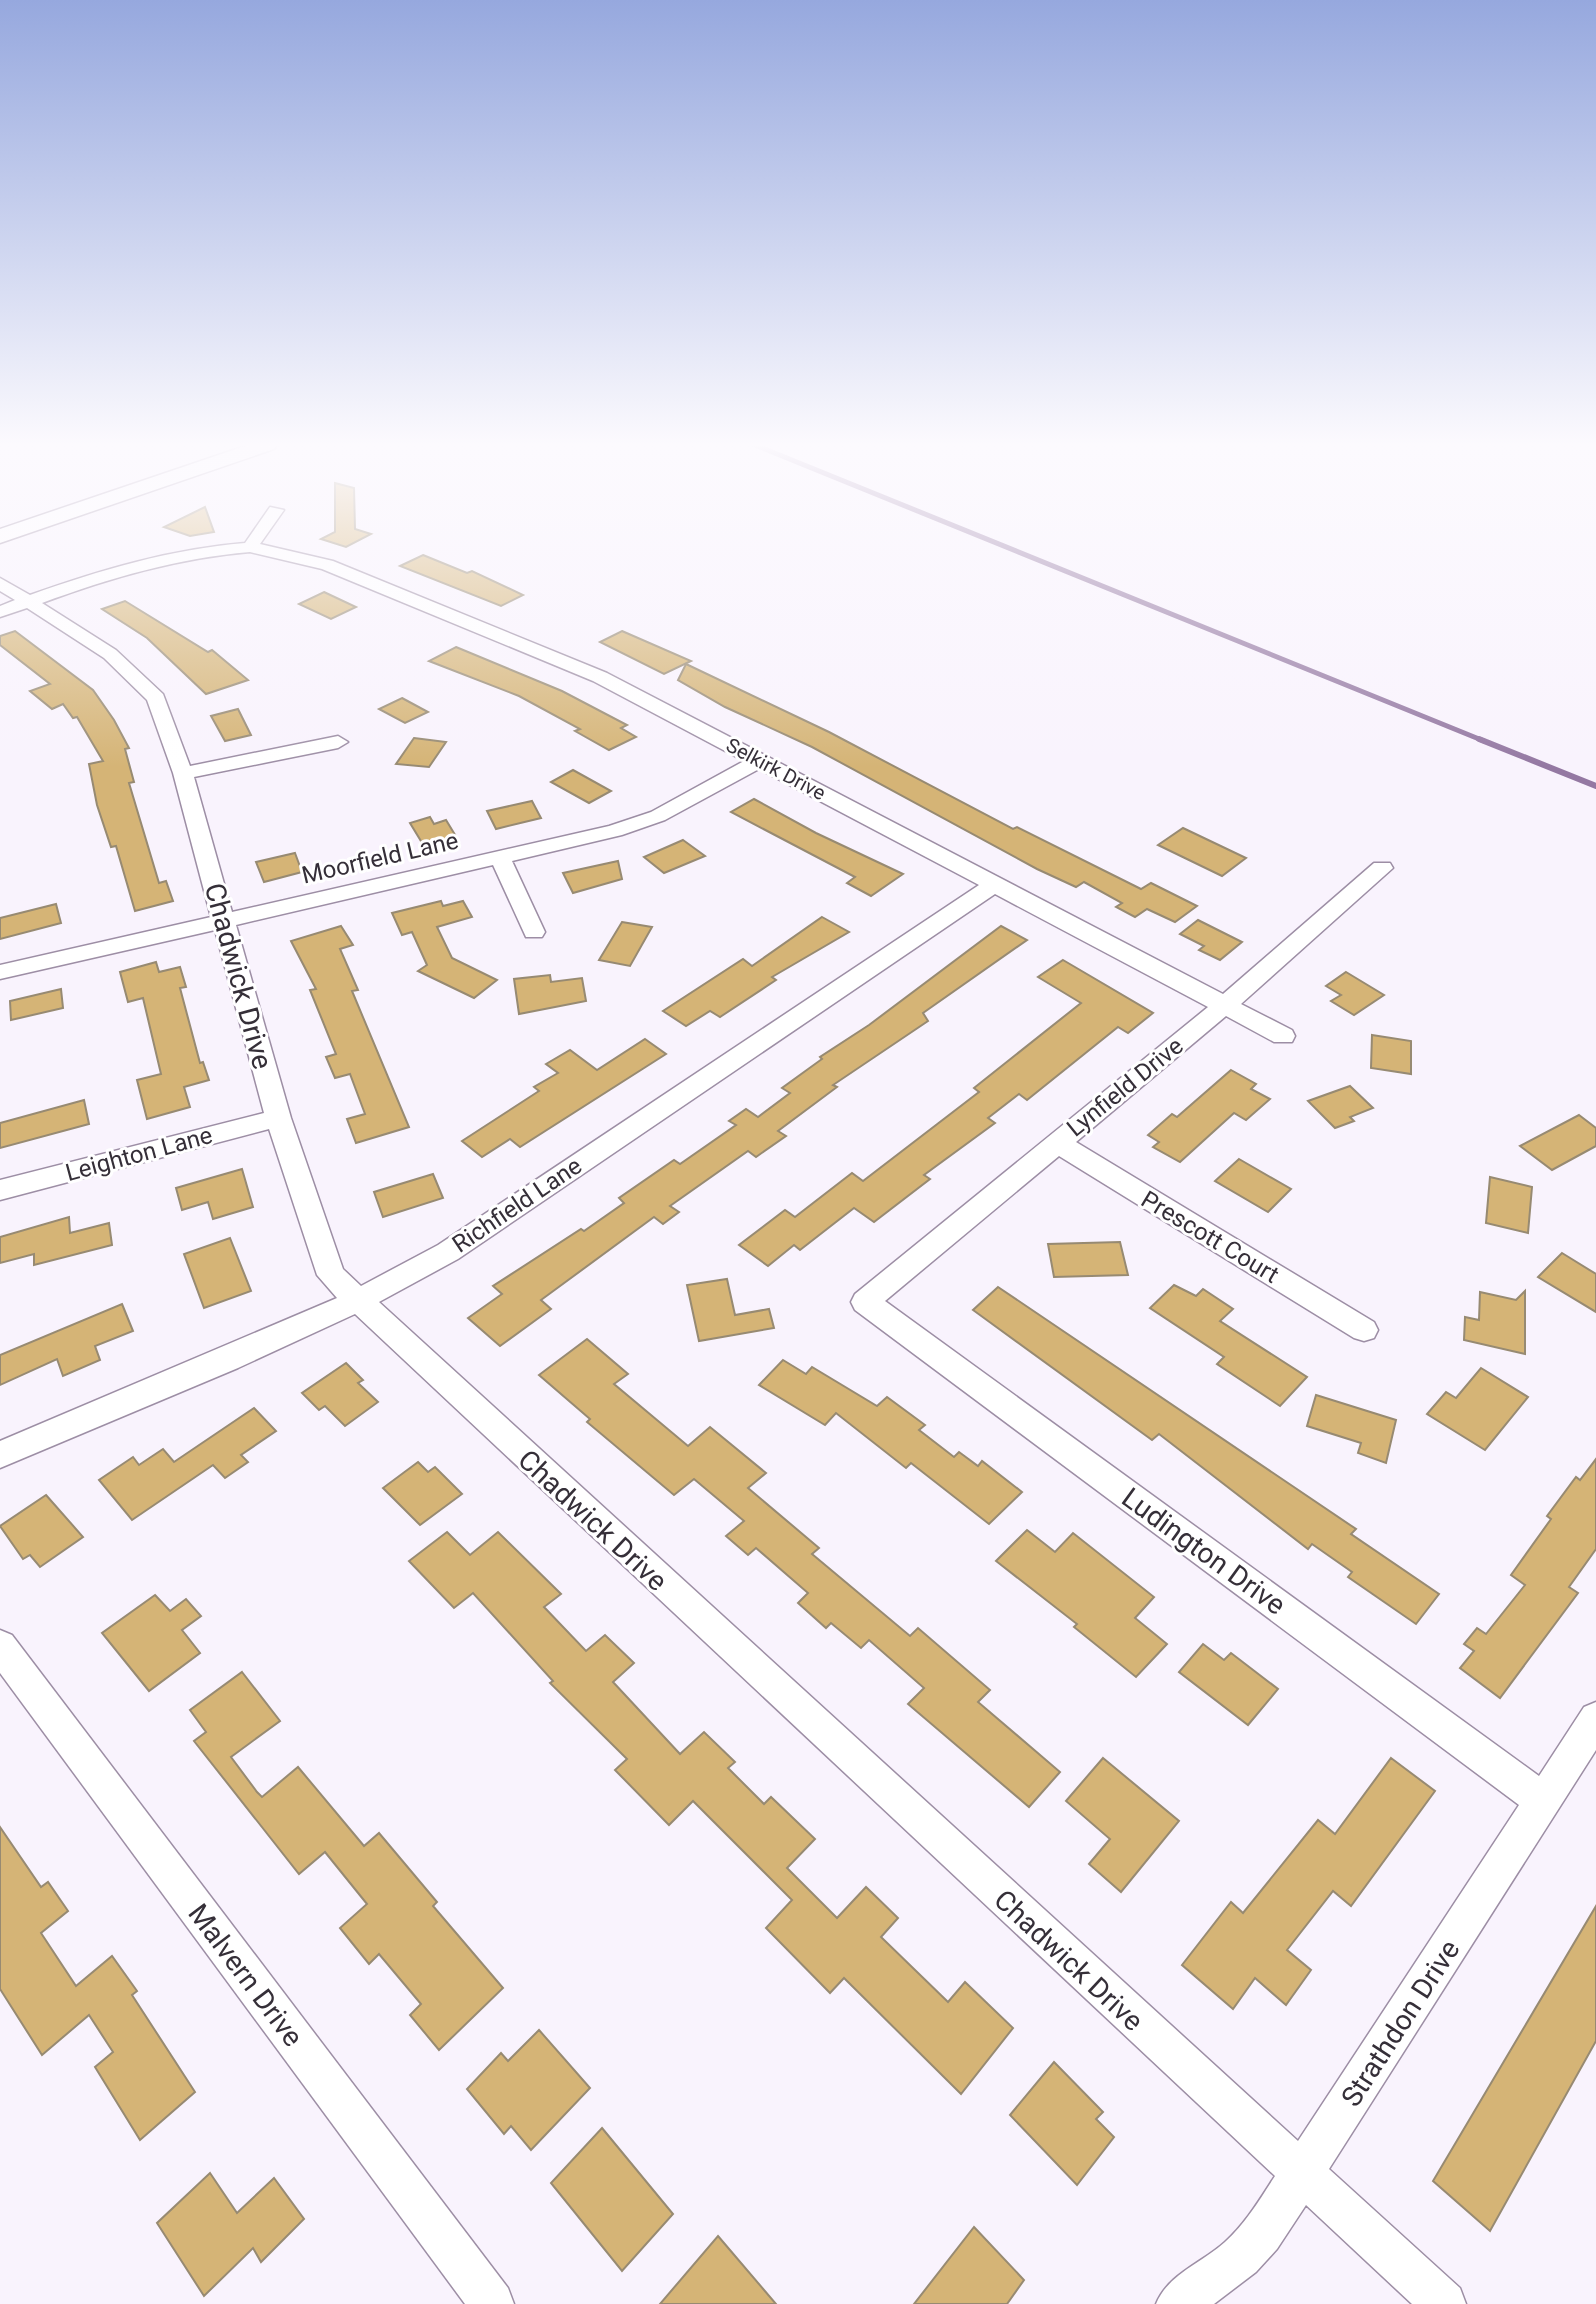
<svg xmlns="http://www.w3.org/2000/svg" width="1596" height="2304" viewBox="0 0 1596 2304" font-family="Roboto,sans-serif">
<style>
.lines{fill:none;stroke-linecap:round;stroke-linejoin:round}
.stream-far1{stroke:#9478a2;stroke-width:5}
.stream{stroke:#9478a2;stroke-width:6}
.building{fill:#d5b476;stroke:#978a72;stroke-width:2}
.street-casing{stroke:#9d8ea5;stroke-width:3}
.secondary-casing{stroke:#9d8ea5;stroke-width:3}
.street{fill:#fff;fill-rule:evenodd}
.secondary{fill:#fff;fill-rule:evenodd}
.labels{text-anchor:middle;stroke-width:6;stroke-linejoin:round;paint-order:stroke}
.far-street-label{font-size:20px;fill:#352f38;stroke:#fff}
.street-label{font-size:24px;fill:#352f38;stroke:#fff}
.near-street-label{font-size:28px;fill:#352f38;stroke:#fff}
</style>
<rect width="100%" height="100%" fill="#f9f3fd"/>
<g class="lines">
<!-- stream-far1 -->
<path class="stream-far1" d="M 755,445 L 1484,741"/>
<!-- stream -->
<path class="stream" d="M 1479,739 L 1596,786"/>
</g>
<!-- building -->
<g class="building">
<path d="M 335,483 L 354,488 L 355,529 L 371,534 L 346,547 L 321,539 L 335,532 Z"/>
<path d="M 205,507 L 214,532 L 190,536 L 164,527 Z"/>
<path d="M 423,555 L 467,573 L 472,571 L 523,595 L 501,606 L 400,566 Z"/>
<path d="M 324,592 L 356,607 L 331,619 L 299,604 Z"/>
<path d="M 125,601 L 208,652 L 212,650 L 248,680 L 206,694 L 147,638 L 102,609 Z"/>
<path d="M 15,631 L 93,690 L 114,720 L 129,748 L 125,749 L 134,782 L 129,783 L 159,883 L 166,881 L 173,901 L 135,911 L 116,846 L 111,847 L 97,805 L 89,764 L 103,761 L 77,717 L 73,718 L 63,704 L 52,709 L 30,691 L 50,684 L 0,645 L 0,636 Z"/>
<path d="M 622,631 L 691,661 L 664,674 L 600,642 Z"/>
<path d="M 456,647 L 562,691 L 627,725 L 621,728 L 636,737 L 609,750 L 575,731 L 580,729 L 519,696 L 429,661 Z"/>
<path d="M 686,664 L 829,732 L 1013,829 L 1017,827 L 1141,889 L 1151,883 L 1197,906 L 1175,922 L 1147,909 L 1135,917 L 1116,907 L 1122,903 L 1084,882 L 1076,887 L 1037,869 L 812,747 L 725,707 L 678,680 Z"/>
<path d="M 402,698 L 428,712 L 405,723 L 379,709 Z"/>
<path d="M 238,709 L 251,735 L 225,741 L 211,716 Z"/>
<path d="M 414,738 L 446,742 L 429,767 L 396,764 Z"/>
<path d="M 573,770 L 611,791 L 589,803 L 551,782 Z"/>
<path d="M 754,799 L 816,833 L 903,874 L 871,896 L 847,883 L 855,877 L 731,812 Z"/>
<path d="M 532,801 L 541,818 L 496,829 L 487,811 Z"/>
<path d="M 430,817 L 434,824 L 446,820 L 457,838 L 424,846 L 410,823 Z"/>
<path d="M 1183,828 L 1246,858 L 1222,876 L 1158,845 Z"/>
<path d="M 683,840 L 705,856 L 664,873 L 644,857 Z"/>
<path d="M 295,853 L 302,872 L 264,882 L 256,862 Z"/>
<path d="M 618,861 L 622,879 L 573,893 L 563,873 Z"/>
<path d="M 441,901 L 443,906 L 463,901 L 472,917 L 437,927 L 452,958 L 497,980 L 474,998 L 418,971 L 427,965 L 412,932 L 402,935 L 392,913 Z"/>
<path d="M 56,904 L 61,923 L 0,939 L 0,918 Z"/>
<path d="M 822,917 L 849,932 L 772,977 L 776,980 L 720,1017 L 710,1011 L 686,1026 L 663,1011 L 743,959 L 752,966 Z"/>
<path d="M 1198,920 L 1242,942 L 1220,960 L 1199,950 L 1204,946 L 1180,934 Z"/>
<path d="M 622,922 L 652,927 L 630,966 L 599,960 Z"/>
<path d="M 341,926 L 353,945 L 340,949 L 358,990 L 352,991 L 409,1127 L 356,1143 L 347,1119 L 365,1114 L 350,1074 L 335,1078 L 326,1057 L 336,1054 L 310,990 L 316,989 L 291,941 Z"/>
<path d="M 1001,926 L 1027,940 L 923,1013 L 928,1021 L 833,1085 L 837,1087 L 778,1131 L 786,1136 L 756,1157 L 748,1151 L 670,1206 L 679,1212 L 663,1224 L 654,1217 L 541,1300 L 551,1309 L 500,1346 L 468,1318 L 502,1294 L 493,1286 L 581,1229 L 584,1231 L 624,1203 L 619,1198 L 674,1160 L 680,1164 L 736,1125 L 729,1121 L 746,1109 L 758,1117 L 790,1093 L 782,1088 L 822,1059 L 820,1057 L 869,1025 Z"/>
<path d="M 1063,960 L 1153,1013 L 1128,1033 L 1118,1027 L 1027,1100 L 1019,1094 L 988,1118 L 995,1123 L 924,1175 L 930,1179 L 874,1222 L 854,1208 L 800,1250 L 794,1245 L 768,1266 L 739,1245 L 785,1210 L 795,1217 L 852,1173 L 863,1181 L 979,1092 L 974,1088 L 1081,1003 L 1038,977 Z"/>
<path d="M 156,962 L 159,972 L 180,967 L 186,987 L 180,988 L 200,1063 L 203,1062 L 209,1080 L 184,1087 L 190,1107 L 147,1119 L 137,1080 L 161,1074 L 143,998 L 128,1002 L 120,972 Z"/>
<path d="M 1346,972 L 1384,995 L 1354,1015 L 1331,1001 L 1341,995 L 1326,986 Z"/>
<path d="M 550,975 L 551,982 L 582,978 L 586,1001 L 519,1014 L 514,979 Z"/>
<path d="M 61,989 L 63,1008 L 11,1020 L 10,1001 Z"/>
<path d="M 1372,1035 L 1411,1041 L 1411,1074 L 1371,1068 Z"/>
<path d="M 645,1039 L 666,1054 L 520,1147 L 510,1139 L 482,1157 L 462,1141 L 539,1091 L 534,1087 L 558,1073 L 546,1064 L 570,1050 L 597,1070 Z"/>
<path d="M 1231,1070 L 1256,1084 L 1251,1089 L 1270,1099 L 1246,1120 L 1234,1113 L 1180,1162 L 1153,1147 L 1159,1142 L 1148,1135 L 1172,1114 L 1177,1117 Z"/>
<path d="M 1350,1086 L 1373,1108 L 1350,1117 L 1354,1121 L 1335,1128 L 1308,1101 Z"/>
<path d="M 84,1100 L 89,1124 L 0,1148 L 0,1123 Z"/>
<path d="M 1579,1115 L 1596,1128 L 1596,1146 L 1552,1170 L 1520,1146 Z"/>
<path d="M 1239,1159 L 1291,1189 L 1268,1212 L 1215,1181 Z"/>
<path d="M 242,1169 L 253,1207 L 213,1219 L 208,1202 L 182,1210 L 176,1188 Z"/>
<path d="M 433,1174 L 443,1198 L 383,1217 L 374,1192 Z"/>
<path d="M 1490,1177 L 1532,1187 L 1528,1233 L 1486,1223 Z"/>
<path d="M 69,1217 L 70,1233 L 109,1223 L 112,1245 L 34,1265 L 34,1254 L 0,1263 L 0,1237 Z"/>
<path d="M 230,1238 L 251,1291 L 204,1308 L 184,1254 Z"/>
<path d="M 1120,1242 L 1128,1275 L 1054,1277 L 1048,1244 Z"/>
<path d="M 1562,1253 L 1596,1274 L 1596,1312 L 1538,1277 Z"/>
<path d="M 727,1279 L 735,1315 L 769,1309 L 774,1328 L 699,1341 L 687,1285 Z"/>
<path d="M 1174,1285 L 1196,1296 L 1203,1289 L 1233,1309 L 1220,1321 L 1307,1377 L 1280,1406 L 1217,1364 L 1224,1357 L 1150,1308 Z"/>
<path d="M 998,1287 L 1356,1529 L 1351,1534 L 1439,1594 L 1416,1624 L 1348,1577 L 1352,1572 L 1312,1544 L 1308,1549 L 1159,1434 L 1152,1440 L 973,1310 Z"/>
<path d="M 1525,1291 L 1525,1354 L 1464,1340 L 1465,1317 L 1479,1320 L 1480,1292 L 1516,1300 Z"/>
<path d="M 122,1304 L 133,1331 L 95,1346 L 100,1360 L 63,1376 L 57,1359 L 0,1385 L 0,1355 Z"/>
<path d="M 587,1339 L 628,1374 L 614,1384 L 688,1446 L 710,1427 L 766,1473 L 748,1488 L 819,1548 L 812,1554 L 910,1636 L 918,1628 L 990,1690 L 978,1702 L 1060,1772 L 1029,1807 L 908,1704 L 924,1688 L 869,1640 L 861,1648 L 831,1623 L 826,1628 L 798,1603 L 808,1593 L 756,1548 L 748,1555 L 726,1536 L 744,1521 L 694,1479 L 674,1495 L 587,1422 L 590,1419 L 539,1375 Z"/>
<path d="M 783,1360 L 806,1374 L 812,1367 L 877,1406 L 887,1397 L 925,1425 L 919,1430 L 954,1457 L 959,1452 L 978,1466 L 982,1461 L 1022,1492 L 989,1524 L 911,1463 L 906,1468 L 836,1413 L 825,1425 L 759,1385 Z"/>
<path d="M 346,1363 L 363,1380 L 358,1383 L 378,1402 L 345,1426 L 325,1406 L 319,1410 L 302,1393 Z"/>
<path d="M 1481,1368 L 1528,1397 L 1485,1450 L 1427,1414 L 1446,1392 L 1456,1398 Z"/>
<path d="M 1316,1395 L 1396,1420 L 1386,1463 L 1358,1453 L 1361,1443 L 1307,1426 Z"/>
<path d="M 254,1408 L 276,1431 L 241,1455 L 248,1462 L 225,1478 L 213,1465 L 132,1520 L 99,1480 L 133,1457 L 139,1465 L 163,1449 L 174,1462 Z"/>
<path d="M 1596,1459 L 1596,1549 L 1569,1587 L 1578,1593 L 1500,1698 L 1460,1668 L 1474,1651 L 1464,1644 L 1477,1628 L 1486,1634 L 1525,1585 L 1511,1575 L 1551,1519 L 1547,1516 L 1576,1477 L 1580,1480 Z"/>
<path d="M 418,1462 L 428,1472 L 435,1467 L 462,1494 L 420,1525 L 383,1488 Z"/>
<path d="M 46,1495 L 83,1537 L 40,1567 L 30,1555 L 23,1559 L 0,1526 Z"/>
<path d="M 1027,1530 L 1055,1552 L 1073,1533 L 1154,1597 L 1135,1618 L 1167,1644 L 1136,1677 L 1074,1627 L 1077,1624 L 996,1561 Z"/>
<path d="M 447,1532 L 470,1555 L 498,1532 L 561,1594 L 544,1607 L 586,1651 L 605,1635 L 634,1663 L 613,1682 L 680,1754 L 704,1732 L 735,1762 L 728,1768 L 764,1804 L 771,1797 L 815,1839 L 787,1868 L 837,1918 L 866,1887 L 898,1918 L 881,1937 L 948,2002 L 965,1982 L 1013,2028 L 961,2094 L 844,1978 L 830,1993 L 766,1928 L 792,1900 L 693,1801 L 669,1825 L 615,1770 L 627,1759 L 550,1683 L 553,1681 L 473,1593 L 454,1608 L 409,1561 Z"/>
<path d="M 155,1595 L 170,1611 L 186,1599 L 201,1616 L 182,1630 L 200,1653 L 149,1691 L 102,1633 Z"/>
<path d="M 1203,1644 L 1224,1660 L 1231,1653 L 1278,1689 L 1248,1725 L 1179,1672 Z"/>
<path d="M 242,1672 L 280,1721 L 231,1757 L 257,1792 L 262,1797 L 298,1767 L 364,1846 L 379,1833 L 437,1902 L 433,1906 L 503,1988 L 439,2050 L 410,2015 L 421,2004 L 379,1954 L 369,1964 L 340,1928 L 367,1904 L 325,1852 L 299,1874 L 194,1741 L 206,1732 L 190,1710 Z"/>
<path d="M 1103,1758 L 1179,1821 L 1121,1892 L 1089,1864 L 1110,1839 L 1066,1801 Z"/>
<path d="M 1391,1758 L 1435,1791 L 1351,1906 L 1333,1891 L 1287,1950 L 1311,1970 L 1286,2005 L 1255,1978 L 1233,2009 L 1182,1965 L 1231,1902 L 1243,1913 L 1318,1820 L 1335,1834 Z"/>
<path d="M 0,1827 L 41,1887 L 48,1882 L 68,1911 L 41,1933 L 76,1986 L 112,1956 L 137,1991 L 132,1995 L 195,2092 L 140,2140 L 95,2067 L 113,2052 L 89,2015 L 42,2055 L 0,1989 Z"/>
<path d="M 1596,1906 L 1596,2041 L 1490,2231 L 1433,2181 Z"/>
<path d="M 539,2030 L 590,2088 L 531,2150 L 511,2126 L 504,2134 L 467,2089 L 501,2053 L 508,2061 Z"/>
<path d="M 1054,2062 L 1103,2112 L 1096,2119 L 1114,2137 L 1077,2185 L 1010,2115 Z"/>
<path d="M 602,2128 L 673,2214 L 622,2271 L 551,2183 Z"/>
<path d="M 210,2173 L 237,2213 L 274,2178 L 304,2219 L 261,2262 L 253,2248 L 204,2296 L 157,2223 Z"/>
<path d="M 974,2227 L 1024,2280 L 1007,2304 L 914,2304 Z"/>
<path d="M 718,2236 L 776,2304 L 660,2304 Z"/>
</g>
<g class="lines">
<defs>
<g id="street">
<path d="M 270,507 L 284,510 L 260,544 L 333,561 L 607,673 L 1223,994 L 1374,863 L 1390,863 L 1393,868 L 1241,1004 L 1292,1030 L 1295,1036 L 1292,1042 L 1274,1042 L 1226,1016 L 1076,1142 L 1374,1322 L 1378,1330 L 1374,1338 L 1364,1341 L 1354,1338 L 1059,1156 L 885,1301 L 1539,1776 L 1584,1707 L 1596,1702 L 1596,1750 L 1329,2169 L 1460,2288 L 1466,2304 L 1412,2304 L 1306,2205 L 1277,2249 L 1256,2272 L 1214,2304 L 1156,2304 C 1168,2274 1202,2263 1225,2242 C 1246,2223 1260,2199 1275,2176 L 355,1314 L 238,1368 L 0,1468 L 0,1441 L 337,1298 L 317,1275 L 269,1129 L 0,1200 L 0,1180 L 264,1113 L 215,930 L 0,979 L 0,965 L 211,917 L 173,773 L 147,700 L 104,658 L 27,608 L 0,617 L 0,606 L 15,600 L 0,591 L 0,578 L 30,595 C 100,570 171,549 245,543 ZM 250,552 L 322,569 L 593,681 L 744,761 L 651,812 L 609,826 L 232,912 L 194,777 L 338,748 L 348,742 L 338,736 L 190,766 L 163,694 L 116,650 L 42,603 C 110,578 178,558 250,552 ZM 759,769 L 979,885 L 438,1245 L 361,1286 L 343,1269 L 291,1118 L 236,925 L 493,865 L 526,937 L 542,937 L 545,932 L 512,861 L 622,835 L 665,820 ZM 995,894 L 1208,1007 L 855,1294 L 851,1302 L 855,1310 L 1519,1805 L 1298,2141 L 379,1302 L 458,1259 Z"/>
<path d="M 0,1630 L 12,1635 L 508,2288 L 514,2304 L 465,2304 L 0,1673 Z"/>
</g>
<path id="secondary" d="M 248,445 L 277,445 L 274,449 L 0,543 L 0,529 Z"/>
</defs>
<!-- street casing -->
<use href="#street" class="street-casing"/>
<!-- secondary casing -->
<use href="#secondary" class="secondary-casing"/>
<!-- street -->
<use href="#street" class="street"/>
<!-- secondary -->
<use href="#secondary" class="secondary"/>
</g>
<!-- sky -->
<linearGradient id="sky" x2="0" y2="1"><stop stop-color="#96a8de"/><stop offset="0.58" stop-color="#fcfafe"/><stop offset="1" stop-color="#fcfafe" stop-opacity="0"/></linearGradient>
<rect width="1596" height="767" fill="url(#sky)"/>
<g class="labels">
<!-- far-street labels -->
<g class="far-street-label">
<text transform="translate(776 769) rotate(28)" y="7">Selkirk Drive</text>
</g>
<!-- street labels -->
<g class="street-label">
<text transform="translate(380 858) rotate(-13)" y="8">Moorfield Lane</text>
<text transform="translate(1125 1087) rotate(-39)" y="8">Lynfield Drive</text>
<text transform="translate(139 1154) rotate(-15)" y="8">Leighton Lane</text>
<text transform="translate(517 1205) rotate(-34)" y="8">Richfield Lane</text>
<text transform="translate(1210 1237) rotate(31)" y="8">Prescott Court</text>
</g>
<!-- near-street labels -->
<g class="near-street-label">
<text transform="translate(239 976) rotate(75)" y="10">Chadwick Drive</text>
<text transform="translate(593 1520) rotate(43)" y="10">Chadwick Drive</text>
<text transform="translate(1204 1551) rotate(36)" y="10">Ludington Drive</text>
<text transform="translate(1069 1960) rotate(43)" y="10">Chadwick Drive</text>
<text transform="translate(246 1975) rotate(53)" y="10">Malvern Drive</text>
<text transform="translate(1400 2023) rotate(-57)" y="10">Strathdon Drive</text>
</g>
</g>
</svg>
